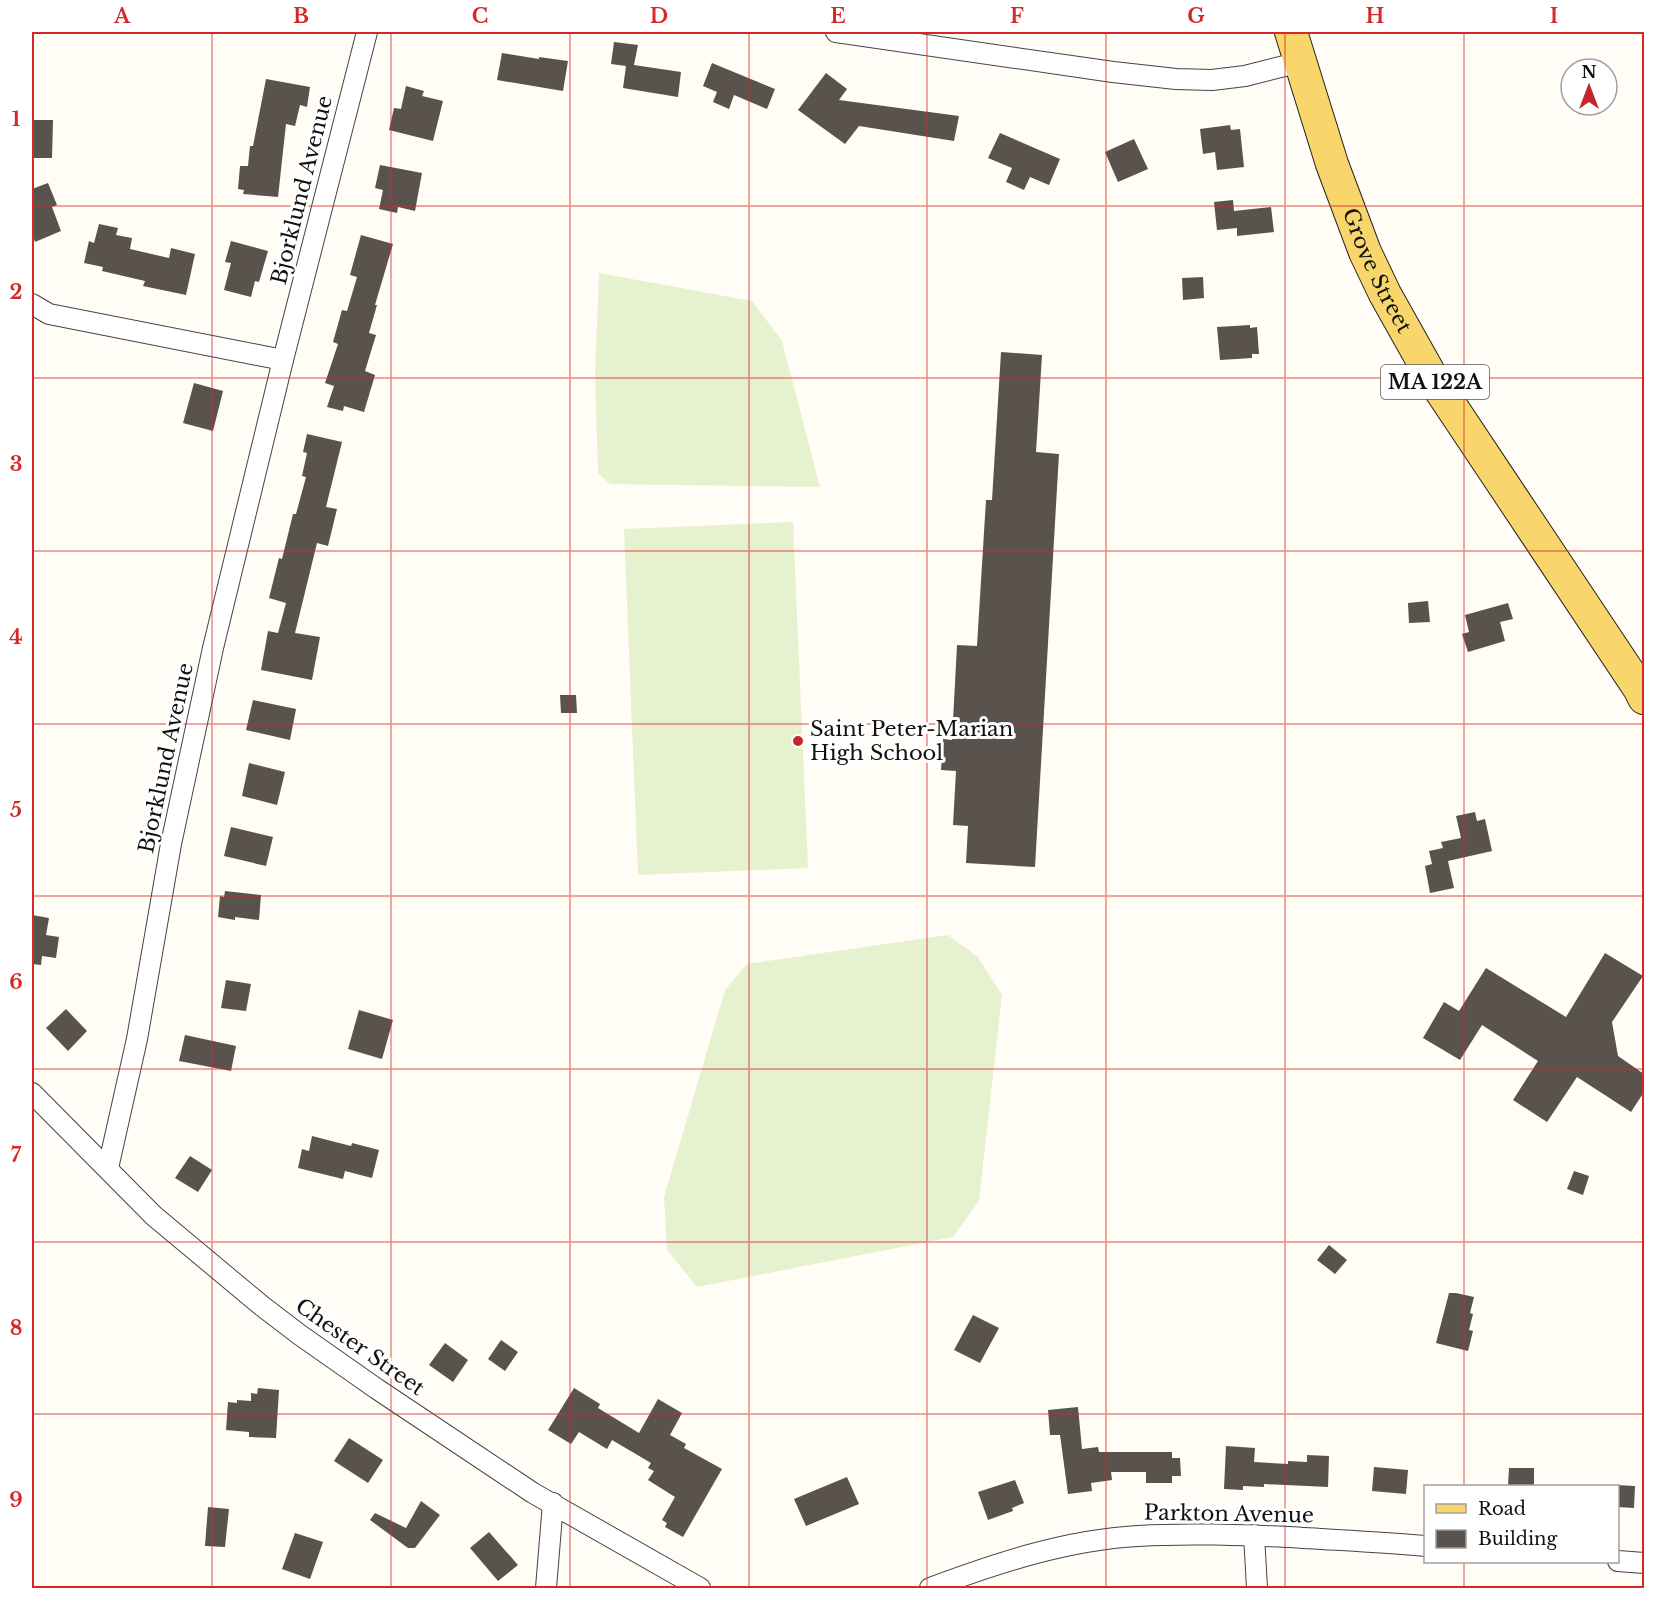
<svg xmlns="http://www.w3.org/2000/svg" width="1676" height="1620" viewBox="0 0 1676 1620" font-family="'Libre Baskerville',serif">
<style>
.pitch{fill:#e6f2cf}
.building{fill:#5a524d}
.lines{fill:none;stroke-linecap:round;stroke-linejoin:round}
.street-casing{stroke:#444;stroke-width:22}
.primary-casing{stroke:#222;stroke-width:34}
.street{stroke:#fff;stroke-width:20}
.primary{stroke:#f9d66b;stroke-width:32}
.grid{fill:none;stroke:#d62828;stroke-width:1.5;stroke-opacity:0.55}
.poi-dot{fill:#c4262e;stroke:#fff;stroke-width:2}
.labels{text-anchor:middle;stroke-width:6;stroke-linejoin:round;paint-order:stroke}
.shield{fill:#fff;stroke:#585858;stroke-width:1.5}
.shield-label{font-size:20px;font-weight:bold;fill:#111}
.street-label{font-size:21px;fill:#111;stroke:#fff}
.poi-label{font-size:21px;fill:#111;stroke:#fff;text-anchor:start}
.neatline{fill:none;stroke:#d62828;stroke-width:2}
.grid-label{font-size:20px;text-anchor:middle;font-weight:bold;fill:#d62828}
</style>
<rect width="100%" height="100%" fill="#fffdf5"/>
<!-- pitch -->
<g class="pitch">
<path d="M 599,273 L 752,301 L 782,341 L 820,487 L 610,484 L 598,473 L 595,373 Z"/>
<path d="M 793,522 L 808,868 L 638,875 L 624,529 Z"/>
<path d="M 948,935 L 978,957 L 1002,995 L 979,1201 L 953,1237 L 697,1287 L 667,1250 L 664,1197 L 725,990 L 747,964 Z"/>
</g>
<!-- building -->
<g class="building">
<path d="M 614,42 L 638,45 L 634,65 L 681,72 L 678,97 L 623,88 L 626,66 L 611,64 Z"/>
<path d="M 502,53 L 539,59 L 539,57 L 568,61 L 563,91 L 497,80 Z"/>
<path d="M 712,63 L 775,89 L 767,109 L 734,95 L 729,109 L 713,102 L 717,92 L 703,86 Z"/>
<path d="M 826,73 L 847,89 L 839,100 L 959,116 L 954,141 L 859,126 L 845,144 L 798,110 Z"/>
<path d="M 266,79 L 310,87 L 307,107 L 300,105 L 295,126 L 286,124 L 278,197 L 243,194 L 244,190 L 238,189 L 240,166 L 248,166 L 250,146 L 253,146 Z"/>
<path d="M 406,86 L 424,91 L 422,96 L 443,101 L 433,141 L 389,130 L 394,108 L 401,109 Z"/>
<path d="M 32,120 L 53,120 L 52,158 L 32,158 Z"/>
<path d="M 1230,125 L 1231,130 L 1240,129 L 1244,167 L 1217,170 L 1215,152 L 1203,154 L 1200,129 Z"/>
<path d="M 1000,133 L 1060,159 L 1049,185 L 1030,177 L 1024,190 L 1006,182 L 1012,168 L 988,158 Z"/>
<path d="M 1134,139 L 1148,169 L 1118,182 L 1105,152 Z"/>
<path d="M 380,165 L 422,173 L 415,211 L 398,207 L 397,213 L 379,209 L 383,190 L 375,188 Z"/>
<path d="M 48,183 L 57,205 L 52,207 L 61,231 L 35,242 L 32,232 L 32,189 Z"/>
<path d="M 1233,200 L 1234,211 L 1271,207 L 1274,232 L 1237,236 L 1237,228 L 1217,230 L 1214,202 Z"/>
<path d="M 99,224 L 118,228 L 116,235 L 132,238 L 130,249 L 169,258 L 171,248 L 195,254 L 186,295 L 143,286 L 145,281 L 102,271 L 103,267 L 84,263 L 89,241 L 94,243 Z"/>
<path d="M 361,235 L 393,244 L 375,305 L 377,305 L 369,333 L 376,335 L 365,371 L 375,375 L 364,412 L 344,406 L 343,411 L 327,407 L 334,386 L 325,383 L 338,344 L 333,342 L 342,310 L 347,311 L 357,277 L 350,275 Z"/>
<path d="M 231,241 L 268,251 L 259,282 L 255,281 L 251,297 L 224,290 L 231,263 L 225,262 Z"/>
<path d="M 1203,277 L 1204,298 L 1183,300 L 1182,278 Z"/>
<path d="M 1250,325 L 1250,328 L 1257,327 L 1259,354 L 1252,354 L 1252,358 L 1220,360 L 1217,327 Z"/>
<path d="M 1001,352 L 1042,355 L 1036,452 L 1059,454 L 1035,867 L 966,863 L 968,826 L 953,825 L 956,771 L 941,770 L 943,739 L 952,740 L 957,645 L 977,646 L 986,500 L 992,500 Z"/>
<path d="M 194,383 L 223,391 L 213,431 L 183,423 Z"/>
<path d="M 307,434 L 342,442 L 326,507 L 337,509 L 328,546 L 317,543 L 295,633 L 320,637 L 312,680 L 261,670 L 268,631 L 278,633 L 286,603 L 269,598 L 279,558 L 282,559 L 293,514 L 296,514 L 306,477 L 302,476 L 307,453 L 303,452 Z"/>
<path d="M 1428,601 L 1430,622 L 1409,623 L 1408,603 Z"/>
<path d="M 1508,603 L 1513,619 L 1500,622 L 1505,641 L 1468,652 L 1462,634 L 1469,632 L 1465,615 Z"/>
<path d="M 560,695 L 576,695 L 577,713 L 561,713 Z"/>
<path d="M 253,700 L 296,709 L 290,740 L 246,730 Z"/>
<path d="M 249,763 L 285,772 L 277,805 L 242,796 Z"/>
<path d="M 1475,812 L 1477,821 L 1485,819 L 1492,851 L 1448,861 L 1454,888 L 1430,893 L 1425,866 L 1432,864 L 1429,851 L 1443,848 L 1441,842 L 1461,838 L 1456,816 Z"/>
<path d="M 231,827 L 273,837 L 266,866 L 224,856 Z"/>
<path d="M 225,891 L 261,895 L 259,920 L 235,917 L 235,920 L 218,917 L 220,896 L 224,897 Z"/>
<path d="M 32,915 L 49,918 L 46,935 L 59,937 L 56,958 L 42,956 L 41,965 L 32,964 Z"/>
<path d="M 1605,953 L 1643,976 L 1612,1022 L 1618,1056 L 1644,1074 L 1644,1092 L 1631,1112 L 1577,1077 L 1547,1122 L 1513,1100 L 1538,1061 L 1482,1025 L 1460,1060 L 1423,1038 L 1444,1002 L 1459,1011 L 1486,968 L 1566,1017 Z"/>
<path d="M 226,980 L 251,984 L 246,1011 L 221,1008 Z"/>
<path d="M 66,1009 L 87,1031 L 68,1051 L 46,1028 Z"/>
<path d="M 359,1010 L 393,1020 L 382,1059 L 348,1049 Z"/>
<path d="M 185,1035 L 236,1046 L 231,1071 L 179,1061 Z"/>
<path d="M 312,1136 L 351,1146 L 352,1143 L 379,1150 L 372,1178 L 345,1171 L 343,1179 L 298,1168 L 302,1149 L 309,1151 Z"/>
<path d="M 190,1156 L 212,1170 L 198,1192 L 175,1178 Z"/>
<path d="M 1574,1171 L 1589,1176 L 1583,1195 L 1567,1189 Z"/>
<path d="M 1329,1245 L 1347,1260 L 1335,1274 L 1317,1260 Z"/>
<path d="M 1449,1293 L 1456,1293 L 1474,1297 L 1470,1313 L 1473,1314 L 1469,1330 L 1473,1331 L 1468,1351 L 1436,1343 Z"/>
<path d="M 973,1315 L 999,1328 L 980,1363 L 954,1350 Z"/>
<path d="M 501,1340 L 518,1352 L 505,1371 L 488,1359 Z"/>
<path d="M 445,1343 L 468,1360 L 453,1382 L 429,1365 Z"/>
<path d="M 258,1388 L 279,1390 L 276,1438 L 249,1437 L 249,1432 L 226,1430 L 228,1402 L 237,1403 L 237,1400 L 251,1401 L 251,1393 L 257,1394 Z"/>
<path d="M 574,1388 L 600,1404 L 598,1408 L 639,1433 L 658,1399 L 682,1413 L 670,1435 L 686,1444 L 684,1448 L 722,1469 L 683,1537 L 665,1527 L 667,1523 L 662,1520 L 675,1497 L 648,1480 L 654,1471 L 648,1468 L 651,1463 L 612,1440 L 607,1449 L 579,1432 L 571,1444 L 548,1430 Z"/>
<path d="M 1078,1407 L 1082,1449 L 1098,1447 L 1099,1452 L 1172,1452 L 1172,1458 L 1180,1458 L 1181,1476 L 1172,1476 L 1172,1483 L 1146,1483 L 1146,1472 L 1111,1472 L 1112,1480 L 1091,1483 L 1092,1491 L 1068,1494 L 1060,1435 L 1050,1435 L 1048,1410 Z"/>
<path d="M 349,1438 L 383,1460 L 368,1483 L 334,1461 Z"/>
<path d="M 1226,1446 L 1255,1448 L 1254,1462 L 1288,1464 L 1288,1461 L 1307,1462 L 1307,1455 L 1329,1456 L 1328,1487 L 1264,1484 L 1264,1487 L 1243,1486 L 1243,1490 L 1224,1489 Z"/>
<path d="M 1374,1467 L 1408,1470 L 1406,1494 L 1372,1491 Z"/>
<path d="M 1509,1468 L 1534,1468 L 1534,1486 L 1508,1486 Z"/>
<path d="M 847,1477 L 859,1504 L 806,1526 L 794,1499 Z"/>
<path d="M 1015,1480 L 1024,1503 L 1012,1508 L 1013,1511 L 988,1520 L 978,1492 Z"/>
<path d="M 1617,1485 L 1635,1486 L 1634,1508 L 1617,1507 Z"/>
<path d="M 421,1501 L 440,1515 L 415,1548 L 408,1548 L 370,1520 L 375,1513 L 406,1528 Z"/>
<path d="M 208,1507 L 229,1509 L 225,1547 L 205,1546 Z"/>
<path d="M 489,1532 L 518,1565 L 498,1581 L 470,1548 Z"/>
<path d="M 295,1533 L 323,1542 L 310,1579 L 282,1569 Z"/>
</g>
<g class="lines">
<defs>
<g id="street">
<path d="M 836,32 L 1113,72 L 1176,79 L 1212,80 L 1245,76 L 1300,62"/>
<path d="M 32,304 L 49,314 L 283,360"/>
<path d="M 32,1093 L 154,1216 L 262,1306 L 300,1335 L 377,1389 L 533,1493 L 700,1588"/>
<path d="M 108,1168 L 137,1039 L 171,844 L 213,648 L 283,360 L 367,32"/>
<path d="M 1254,1535 L 1257,1588"/>
<path d="M 1618,1561 L 1644,1563"/>
<path d="M 546,1588 L 553,1503"/>
<path d="M 930,1588 C 997,1563 1066,1540 1138,1536 C 1188,1533 1238,1535 1289,1537 C 1334,1540 1380,1542 1426,1546"/>
</g>
<g id="primary">
<path id="s1" d="M 1291,32 L 1332,164 L 1365,252 L 1385,294 L 1431,376 L 1639,688 L 1644,698"/>
</g>
</defs>
<!-- street casing -->
<use href="#street" class="street-casing"/>
<!-- primary casing -->
<use href="#primary" class="primary-casing"/>
<!-- street -->
<use href="#street" class="street"/>
<!-- primary -->
<use href="#primary" class="primary"/>
</g>
<!-- grid -->
<path class="grid" d="M 212,32 L 212,1588M 391,32 L 391,1588M 570,32 L 570,1588M 749,32 L 749,1588M 927,32 L 927,1588M 1106,32 L 1106,1588M 1285,32 L 1285,1588M 1464,32 L 1464,1486M 32,206 L 1644,206M 32,378 L 1644,378M 32,551 L 1644,551M 32,724 L 1644,724M 32,896 L 1644,896M 32,1069 L 1644,1069M 32,1242 L 1644,1242M 32,1414 L 1644,1414M 1464,1562 L 1464,1588"/>
<!-- markers -->
<circle class="poi-dot" cx="798" cy="741" r="6"/>
<g class="labels">
<!-- shield labels -->
<rect class="shield" x="1381" y="365" width="108" height="34" rx="4.5"/>
<g class="shield-label">
<text x="1435" y="389">MA 122A</text>
</g>
<!-- street labels -->
<g class="street-label">
<text transform="translate(302 190) rotate(-76)" y="7">Bjorklund Avenue</text>
<text dy="7" stroke="none"><textPath href="#s1" startOffset="254">Grove Street</textPath></text>
<text transform="translate(166 758) rotate(-78)" y="7">Bjorklund Avenue</text>
<text transform="translate(360 1347) rotate(35)" y="7">Chester Street</text>
<text transform="translate(1229 1514) rotate(1)" y="7">Parkton Avenue</text>
</g>
<!-- poi labels -->
<g class="poi-label">
<text x="810" y="736">Saint Peter-Marian<tspan x="810" dy="24">High School</tspan></text>
</g>
</g>
<!-- border -->
<rect width="1676" height="1620" fill="none" stroke="#ffffff" stroke-width="66"/>
<!-- legend -->
<rect x="1424" y="1485" width="195" height="78" fill="#ffffff" stroke="#a0a0a0" stroke-width="1.5"/>
<rect x="1436" y="1504" width="30" height="9" fill="#f9d66b" stroke="#a0a0a0" stroke-width="1.5"/>
<text x="1478" y="1515" font-size="18" fill="#111111">Road</text>
<rect x="1436" y="1530" width="30" height="18" fill="#5a524d" stroke="#a0a0a0" stroke-width="1.5"/>
<text x="1478" y="1545" font-size="18" fill="#111111">Building</text>
<!-- north arrow -->
<g transform="translate(1589 87)"><circle r="28" fill="#ffffff" stroke="#a0a0a0" stroke-width="1.5"/>
<path d="M0-4.5L10 22L0 15L-10 22Z" fill="#c4262e"/>
<text y="-9" font-size="16" font-weight="bold" text-anchor="middle" fill="#111111">N</text>
</g>
<rect x="33" y="33" width="1610" height="1554" class="neatline"/>
<g class="grid-label">
<text x="122" y="23">A</text>
<text x="301" y="23">B</text>
<text x="480" y="23">C</text>
<text x="659" y="23">D</text>
<text x="838" y="23">E</text>
<text x="1017" y="23">F</text>
<text x="1196" y="23">G</text>
<text x="1375" y="23">H</text>
<text x="1554" y="23">I</text>
<text x="16" y="126">1</text>
<text x="16" y="299">2</text>
<text x="16" y="471">3</text>
<text x="16" y="644">4</text>
<text x="16" y="817">5</text>
<text x="16" y="989">6</text>
<text x="16" y="1162">7</text>
<text x="16" y="1335">8</text>
<text x="16" y="1507">9</text>
</g>
</svg>
